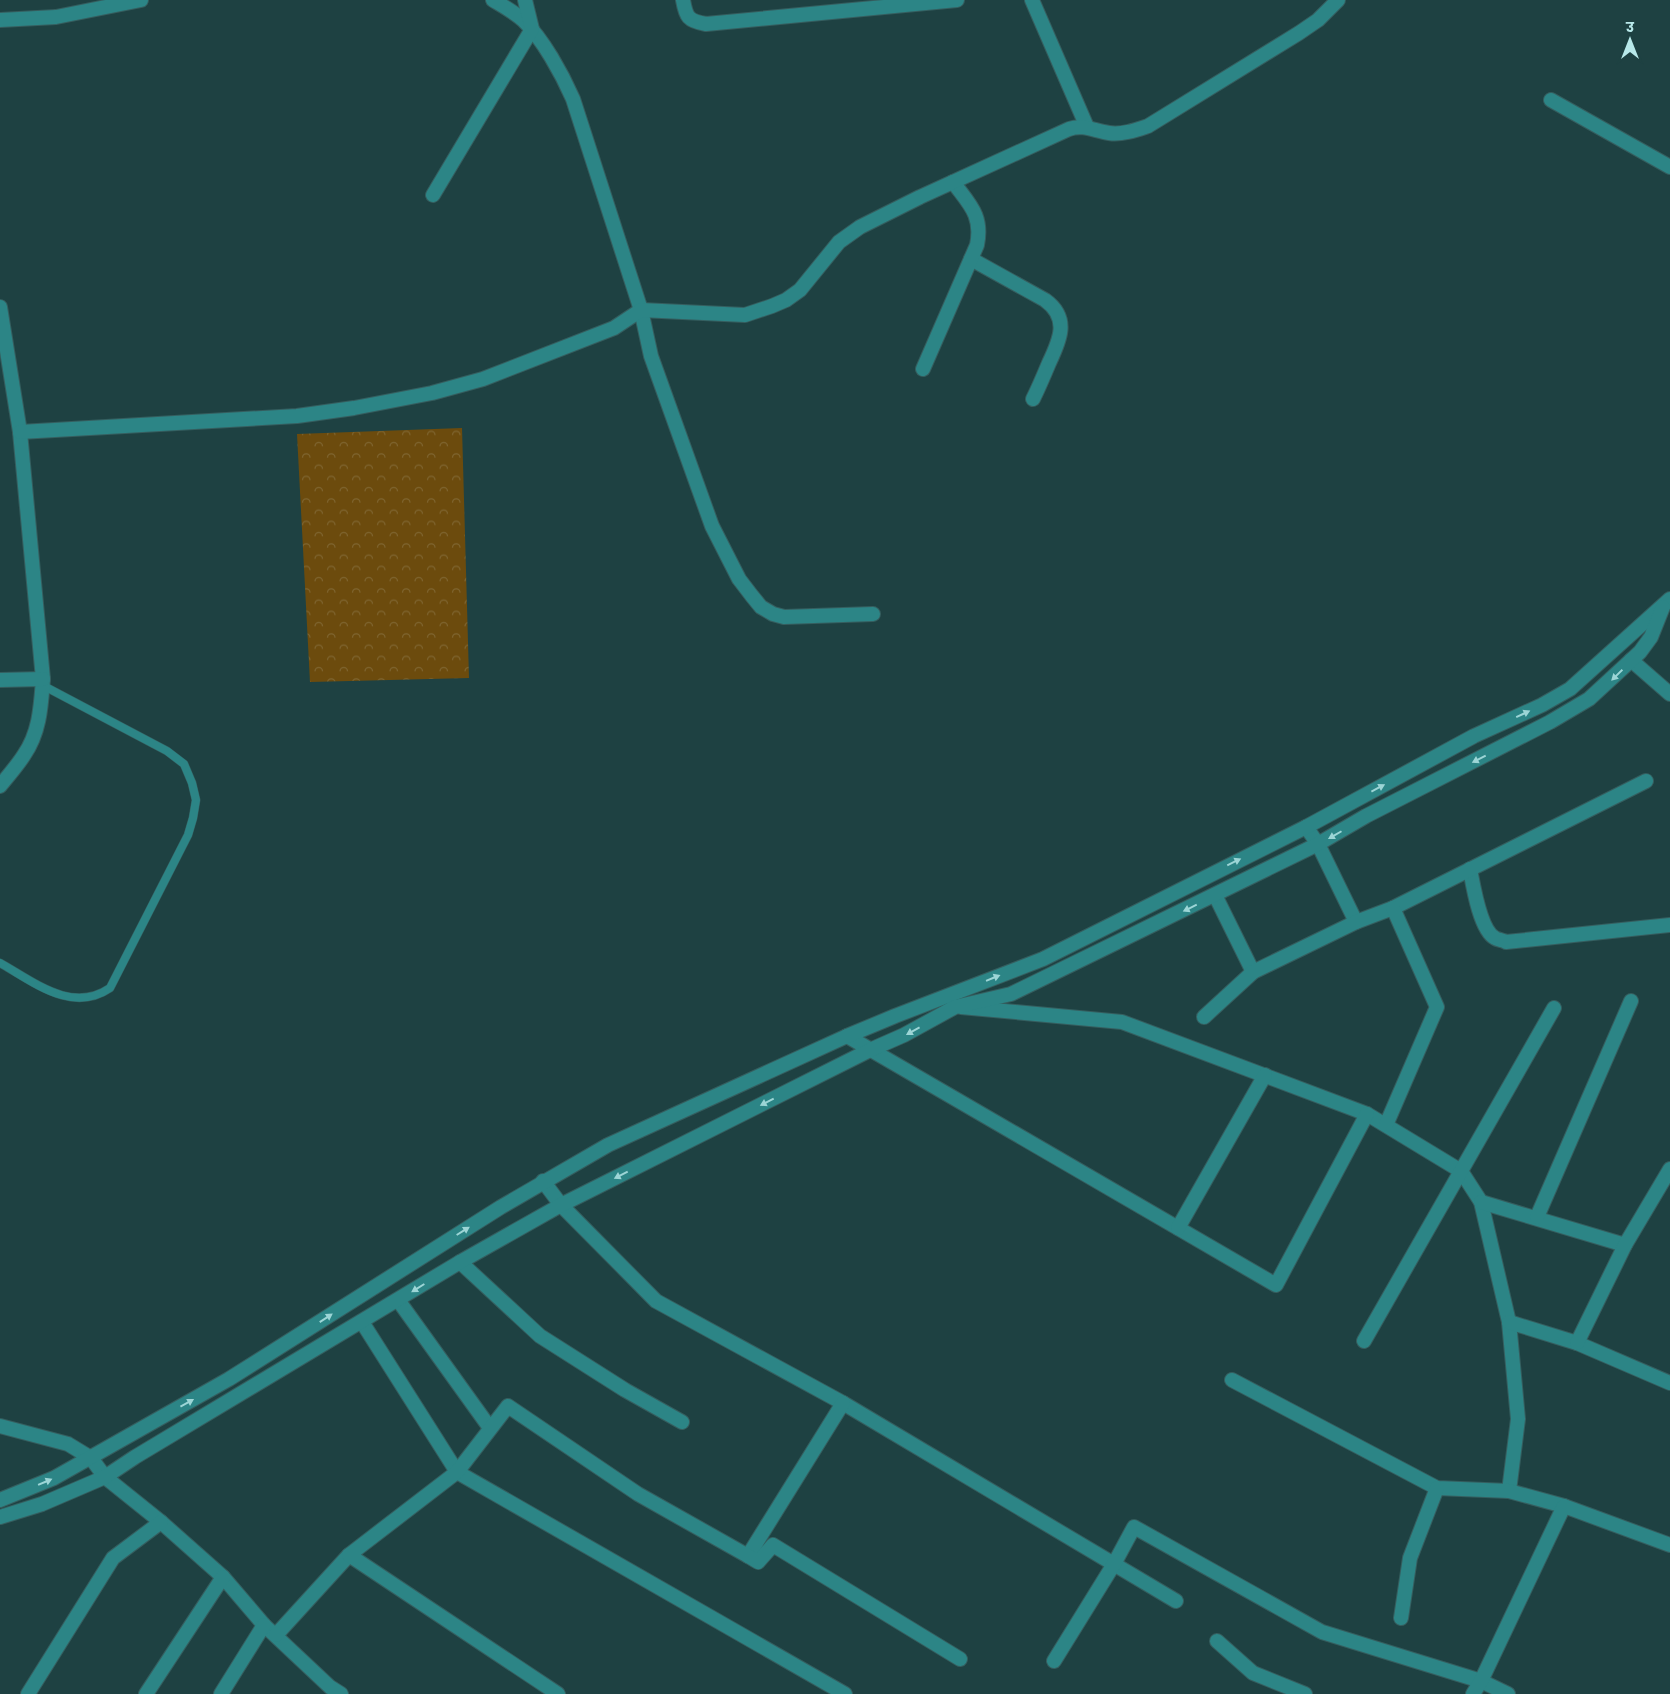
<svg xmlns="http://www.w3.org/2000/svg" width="1670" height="1694" viewBox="0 0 1670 1694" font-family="Poppins,'Noto Sans Devanagari',sans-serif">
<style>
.forest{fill:url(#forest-crowns)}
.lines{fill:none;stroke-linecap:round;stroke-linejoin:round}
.service-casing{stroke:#355e5f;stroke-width:9}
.minor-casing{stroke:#355e5f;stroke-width:16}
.tertiary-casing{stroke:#355e5f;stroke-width:16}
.service{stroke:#2c8586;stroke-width:8}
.minor{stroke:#2c8586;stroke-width:14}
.tertiary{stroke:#2c8586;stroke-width:14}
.oneway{fill:#9cd5d6}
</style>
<defs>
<pattern id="forest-crowns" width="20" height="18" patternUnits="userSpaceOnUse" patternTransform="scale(1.25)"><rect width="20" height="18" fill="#6c4b0d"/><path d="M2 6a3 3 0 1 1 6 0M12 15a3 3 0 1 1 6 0" fill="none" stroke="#7f6530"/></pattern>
</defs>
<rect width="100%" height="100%" fill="#1e4142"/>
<!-- forest -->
<path class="forest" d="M 462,428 L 469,678 L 310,682 L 297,434 Z"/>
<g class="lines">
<defs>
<path id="service" d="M 0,963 C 34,982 72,1014 110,988 L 188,835 L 193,818 L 196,800 L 192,783 L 184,764 L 167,751 L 42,685"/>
<g id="minor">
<path d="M 493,0 C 503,6 514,12 523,20 C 543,39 562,74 573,99 L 641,310 L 651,356 L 712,526 L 739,579 L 752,596 L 761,607 L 773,614 L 784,617 L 873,614"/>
<path d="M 683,0 C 686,17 688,21 706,24 L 957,0"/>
<path d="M 1032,0 L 1087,127"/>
<path d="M 0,20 L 56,17 L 141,0"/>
<path d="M 1551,100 L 1670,167"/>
<path d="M 433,195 L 532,29 L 525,0"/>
<path d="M 971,259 L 1045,300 C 1070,318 1060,340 1049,363 C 1044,375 1039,387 1033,399"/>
<path d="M 0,307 L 20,432 L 43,679 C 41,705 40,732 24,755 C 17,766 8,776 0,786"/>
<path d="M 923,369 L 977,245 C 983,215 969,204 953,182"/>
<path d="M 20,432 L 297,416 L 354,408 L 432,393 L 483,379 L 614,328 L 641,310 L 745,315 L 772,306 L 786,300 L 800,290 L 839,242 L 860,227 L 920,197 L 1069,129 C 1084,124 1094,131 1109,133 C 1122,135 1136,130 1148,126 L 1299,33 L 1318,20 L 1338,0"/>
<path d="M 1631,660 L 1670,694"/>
<path d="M 0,680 L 43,679"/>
<path d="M 1306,827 L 1318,844 L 1356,922"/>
<path d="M 1470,869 C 1473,885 1480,930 1495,938 C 1498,940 1503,940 1506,942 L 1670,925"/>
<path d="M 1215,895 L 1253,972"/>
<path d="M 961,1007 L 1122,1022 L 1367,1114 L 1461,1171 L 1481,1202 L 1509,1322 L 1518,1419 L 1509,1491"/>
<path d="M 1204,1017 L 1253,972 L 1356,922 L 1393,908 L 1646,781"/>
<path d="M 847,1036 L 1276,1285 L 1367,1114"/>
<path d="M 1386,1125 L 1437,1007 L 1393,908"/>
<path d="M 543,1181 L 561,1205 L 656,1301 L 843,1403 L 1176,1601"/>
<path d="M 1481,1202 L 1625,1245"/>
<path d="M 1537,1217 L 1631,1001"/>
<path d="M 1178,1228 L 1265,1075"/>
<path d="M 460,1262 L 540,1336 L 625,1390 L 682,1422"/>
<path d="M 398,1300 L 490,1428"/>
<path d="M 362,1322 L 457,1472 L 845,1694"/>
<path d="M 1509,1322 L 1577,1343 L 1670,1383"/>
<path d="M 1364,1341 L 1554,1008"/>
<path d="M 1577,1343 L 1625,1245 L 1670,1169"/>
<path d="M 1232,1380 L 1437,1488 L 1509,1491 L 1564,1506"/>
<path d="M 0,1426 L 68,1444 L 91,1458 L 105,1477 L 161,1522 L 223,1577 L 264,1625 L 330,1687 L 341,1694"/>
<path d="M 748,1556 L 843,1403"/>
<path d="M 1401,1618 L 1410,1558 L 1437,1488"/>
<path d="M 276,1635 L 349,1555"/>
<path d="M 1217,1641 L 1253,1673 L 1305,1694"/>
<path d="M 1054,1661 L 1114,1564 L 1134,1527 L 1322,1632 L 1481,1681 L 1508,1694"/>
<path d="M 28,1694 L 113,1558 L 161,1522"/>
<path d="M 146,1694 L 223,1577"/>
<path d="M 221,1694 L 264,1625"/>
<path d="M 558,1694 L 349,1555 L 457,1472 L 508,1406 L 638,1494 L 748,1556 L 758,1562 L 773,1545 L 960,1659"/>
<path d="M 1473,1694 L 1481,1681 L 1564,1506 L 1670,1545"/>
</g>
<g id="tertiary">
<path d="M 0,1500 L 54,1478 L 229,1379 L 501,1207 L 608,1145 L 847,1036 L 895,1016 L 1043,959 L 1306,827 L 1474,736 L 1542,705 L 1570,689 L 1670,599"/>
<path d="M 0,1517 L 42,1504 L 105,1477 L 135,1457 L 460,1262 L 561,1205 L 870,1050 L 904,1035 L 955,1007 L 1011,994 L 1318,844 L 1366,816 L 1550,722 L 1589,699 L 1640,652 L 1651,637 L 1663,607"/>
</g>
</defs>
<!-- service casing -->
<use href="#service" class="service-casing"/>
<!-- minor casing -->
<use href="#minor" class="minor-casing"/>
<!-- tertiary casing -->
<use href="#tertiary" class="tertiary-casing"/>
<!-- service -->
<use href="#service" class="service"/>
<!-- minor -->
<use href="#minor" class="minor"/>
<!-- tertiary -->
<use href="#tertiary" class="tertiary"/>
</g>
<!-- one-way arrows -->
<defs><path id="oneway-solid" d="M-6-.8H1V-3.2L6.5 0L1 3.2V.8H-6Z" transform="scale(1.25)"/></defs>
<g class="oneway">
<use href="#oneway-solid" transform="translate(1617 675) rotate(136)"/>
<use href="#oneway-solid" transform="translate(1523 714) rotate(-25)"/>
<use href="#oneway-solid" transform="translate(1479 759) rotate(153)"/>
<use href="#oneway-solid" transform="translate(1378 788) rotate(-28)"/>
<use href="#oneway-solid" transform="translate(1335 835) rotate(150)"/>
<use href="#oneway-solid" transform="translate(1234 862) rotate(-26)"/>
<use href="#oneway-solid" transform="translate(1190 908) rotate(154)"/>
<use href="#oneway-solid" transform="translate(993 978) rotate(-22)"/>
<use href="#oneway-solid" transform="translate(913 1031) rotate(151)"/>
<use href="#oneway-solid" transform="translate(767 1102) rotate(153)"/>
<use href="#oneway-solid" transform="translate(621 1175) rotate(153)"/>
<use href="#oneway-solid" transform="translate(463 1231) rotate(-32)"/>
<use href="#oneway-solid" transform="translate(418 1288) rotate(148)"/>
<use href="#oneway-solid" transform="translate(326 1318) rotate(-33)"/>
<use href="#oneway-solid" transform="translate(187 1403) rotate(-29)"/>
<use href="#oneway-solid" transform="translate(45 1482) rotate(-23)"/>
</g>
<!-- north arrow -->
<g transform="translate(1630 40)" stroke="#1e4142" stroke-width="4" paint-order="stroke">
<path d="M0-4L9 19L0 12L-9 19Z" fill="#b8e9ea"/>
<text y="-8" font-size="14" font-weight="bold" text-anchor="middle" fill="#b8e9ea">उ</text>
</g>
</svg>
